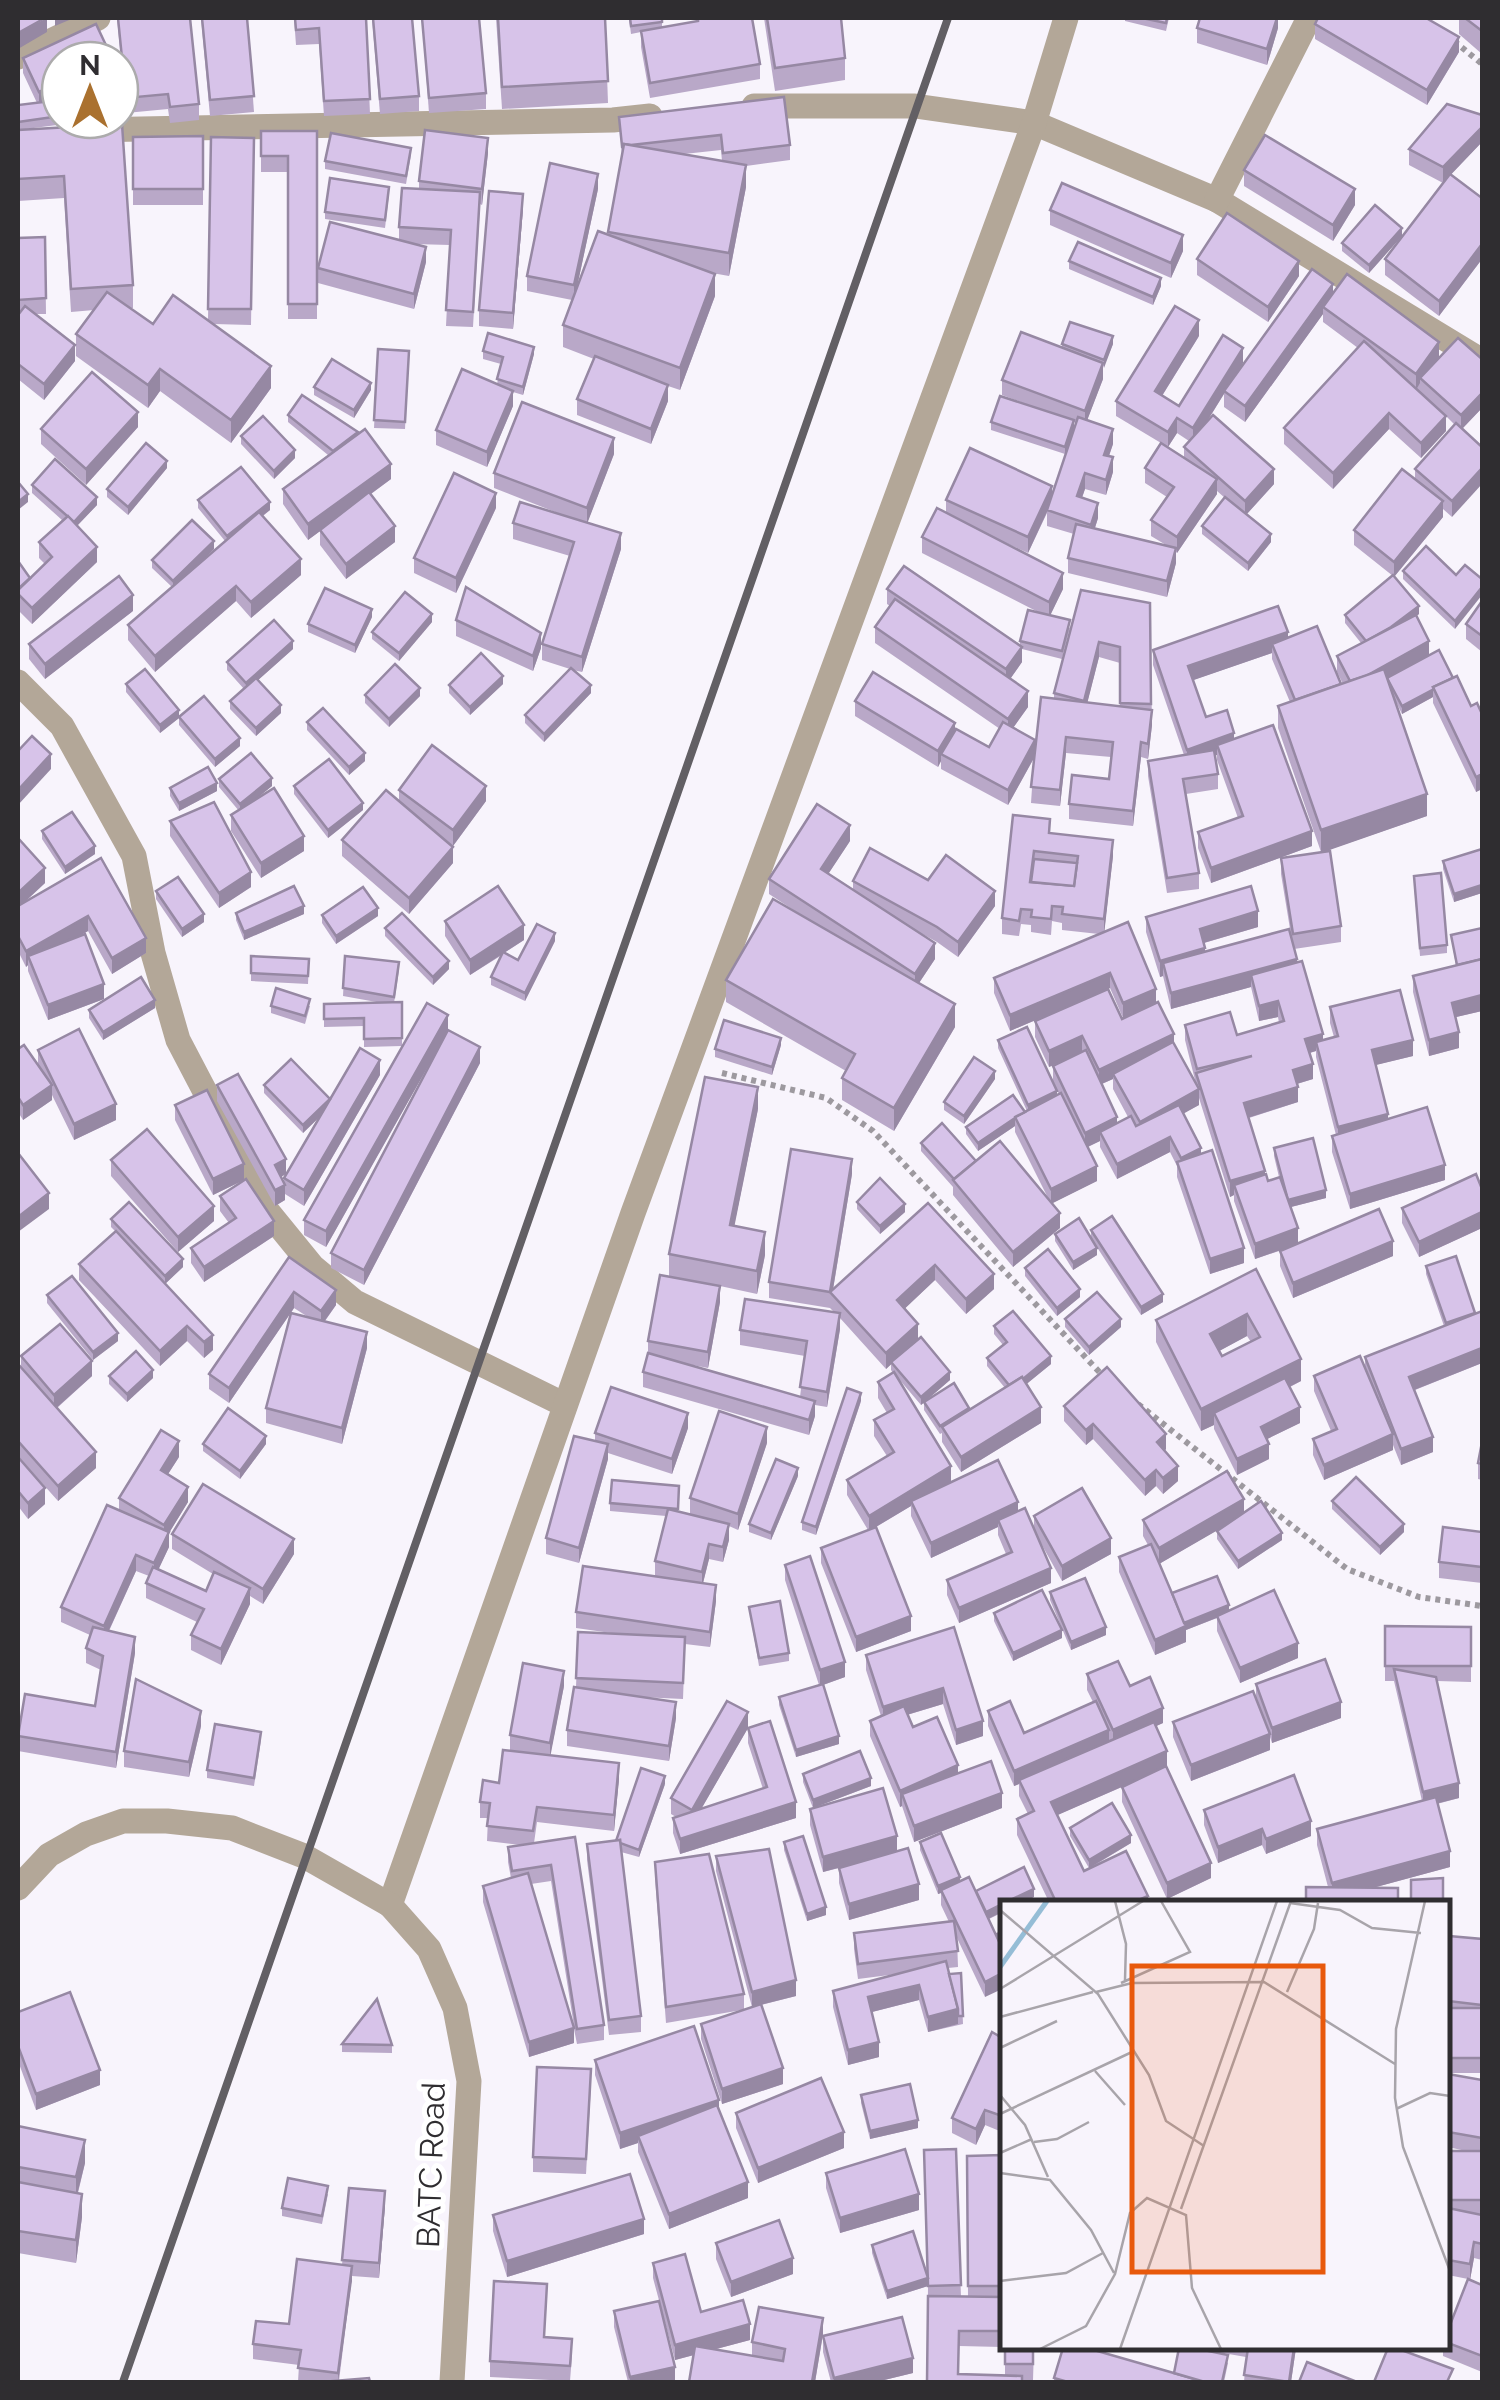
<svg xmlns="http://www.w3.org/2000/svg" width="1500" height="2400" viewBox="0 0 1500 2400" font-family="Raleway,sans-serif">
<style>
.lines{fill:none;stroke-linecap:round;stroke-linejoin:round}
.path{stroke:#9d999f;stroke-width:6;stroke-dasharray:5 5;stroke-linecap:butt}
.minor{stroke:#b3a798;stroke-width:25}
.tertiary{stroke:#b3a798;stroke-width:25}
.rail{stroke:#625f64;stroke-width:8}
.wall{fill:#b9a8c8;fill-rule:evenodd}
.shaded-wall{fill:#9688a3}
.building{fill:#d7c3e9;stroke:#9688a3;stroke-width:2.5;fill-rule:evenodd}
.labels{text-anchor:middle;stroke-width:10;stroke-linejoin:round;paint-order:stroke}
.street-label{font-size:32px;fill:#2f2d30;stroke:#fff}
.inset-river{fill:none;stroke:#95bdd6;stroke-width:5}
.inset-road{fill:none;stroke:#a8a4aa;stroke-width:2.5}
.view{fill:#e8590c;fill-opacity:0.15;stroke:#e8590c;stroke-width:5}
.inset-edge{fill:none;stroke:#2f2d30;stroke-width:5}
</style>
<rect width="100%" height="100%" fill="#f8f4fc"/>
<g class="lines">
<!-- path -->
<g class="path">
<path d="M 1454,41 L 1482,64"/>
<path d="M 722,1073 L 826,1098 L 873,1131 L 1104,1377"/>
<path d="M 1138,1404 L 1347,1569 L 1419,1597 L 1482,1606"/>
</g>
<!-- minor -->
<g class="minor">
<path d="M 18,57 L 98,18"/>
<path d="M 754,106 L 915,106 L 1034,123 L 1217,200 L 1482,361"/>
<path d="M 90,130 L 613,120 L 650,116"/>
<path d="M 1217,200 L 1309,18"/>
<path d="M 18,682 L 62,726 L 134,856 L 153,953 L 178,1040 L 268,1212 L 312,1266 L 355,1302 L 565,1405"/>
<path d="M 390,1905 L 633,1213 L 1034,123 L 1066,18"/>
</g>
<!-- tertiary -->
<path class="tertiary" d="M 18,1888 L 49,1855 L 86,1834 L 123,1821 L 167,1821 L 232,1828 L 304,1856 L 390,1905 L 429,1949 L 455,2008 L 469,2081 L 452,2382"/>
<!-- rail -->
<path class="rail" d="M 123,2382 L 948,18"/>
</g>
<!-- wall -->
<g class="wall">
<path d="M 117,18 L 190,18 L 199,104 L 199,120 L 170,123 L 168,109 L 126,113 Z"/>
<path d="M 201,18 L 247,18 L 254,112 L 210,116 Z"/>
<path d="M 294,18 L 366,18 L 370,114 L 324,116 L 319,44 L 296,45 Z"/>
<path d="M 372,18 L 419,96 L 419,111 L 380,114 Z"/>
<path d="M 422,18 L 486,93 L 486,109 L 429,113 Z"/>
<path d="M 496,18 L 605,18 L 608,103 L 502,109 Z"/>
<path d="M 629,18 L 662,18 L 662,27 L 696,21 L 695,18 L 752,18 L 760,64 L 760,79 L 650,98 L 641,47 L 641,32 L 631,34 Z"/>
<path d="M 764,18 L 841,18 L 845,58 L 845,80 L 775,91 Z"/>
<path d="M 1125,18 L 1169,18 L 1166,31 L 1125,21 Z"/>
<path d="M 1278,18 L 1278,28 L 1267,65 L 1197,43 L 1197,28 Z"/>
<path d="M 1459,18 L 1482,18 L 1482,54 L 1459,34 Z"/>
<path d="M 1315,24 L 1459,52 L 1427,105 L 1315,39 Z"/>
<path d="M 23,58 L 112,60 L 60,60 L 60,97 L 53,101 L 60,100 L 60,120 L 96,120 L 18,130 L 18,105 L 37,103 L 23,73 Z"/>
<path d="M 1482,115 L 1482,142 L 1451,174 L 1482,198 L 1482,259 L 1439,316 L 1385,275 L 1385,259 L 1443,183 L 1409,165 L 1409,149 Z"/>
<path d="M 619,117 L 790,145 L 790,160 L 746,166 L 746,187 L 729,276 L 712,273 L 715,296 L 680,390 L 668,386 L 668,401 L 651,444 L 577,415 L 577,399 L 594,359 L 563,347 L 563,325 L 572,300 L 527,291 L 527,276 L 598,189 L 576,291 L 608,234 L 622,156 ZM 721,150 L 722,161 L 684,154 Z"/>
<path d="M 122,124 L 133,285 L 133,308 L 130,308 L 153,324 L 208,320 L 211,137 L 254,138 L 251,325 L 214,324 L 271,388 L 231,443 L 160,391 L 148,408 L 76,356 L 76,334 L 94,310 L 71,312 L 64,198 L 18,201 L 18,130 Z"/>
<path d="M 261,131 L 317,131 L 317,319 L 288,319 L 288,172 L 261,172 Z"/>
<path d="M 203,136 L 203,205 L 133,205 L 133,137 Z"/>
<path d="M 488,153 L 482,205 L 480,204 L 473,327 L 446,326 L 450,245 L 413,244 L 426,262 L 414,309 L 318,283 L 318,268 L 399,240 L 399,227 L 419,188 L 419,181 Z"/>
<path d="M 411,155 L 406,184 L 325,169 L 325,161 Z"/>
<path d="M 1244,170 L 1355,205 L 1333,241 L 1244,186 Z"/>
<path d="M 389,194 L 385,228 L 325,219 L 325,212 Z"/>
<path d="M 523,209 L 513,329 L 479,326 L 479,310 Z"/>
<path d="M 1050,210 L 1183,251 L 1171,278 L 1050,225 Z"/>
<path d="M 1402,236 L 1369,273 L 1342,251 L 1342,243 Z"/>
<path d="M 45,237 L 46,314 L 35,314 L 75,361 L 44,400 L 18,379 L 18,238 Z"/>
<path d="M 1197,259 L 1299,276 L 1268,322 L 1197,275 Z"/>
<path d="M 1069,261 L 1161,286 L 1153,305 L 1069,269 Z"/>
<path d="M 1333,293 L 1439,357 L 1482,359 L 1482,408 L 1462,429 L 1452,517 L 1443,509 L 1443,517 L 1394,577 L 1419,614 L 1416,616 L 1429,656 L 1453,678 L 1471,706 L 1482,714 L 1482,789 L 1476,792 L 1433,703 L 1433,697 L 1402,714 L 1394,698 L 1427,816 L 1322,852 L 1341,926 L 1341,942 L 1294,949 L 1297,962 L 1323,1040 L 1334,1037 L 1330,1023 L 1330,1007 L 1413,1056 L 1375,1065 L 1388,1119 L 1445,1180 L 1350,1209 L 1332,1152 L 1332,1136 L 1336,1135 L 1316,1057 L 1316,1051 L 1310,1053 L 1313,1079 L 1297,1084 L 1298,1102 L 1249,1118 L 1265,1175 L 1268,1181 L 1279,1177 L 1274,1156 L 1274,1148 L 1326,1198 L 1291,1207 L 1298,1243 L 1393,1256 L 1293,1298 L 1280,1266 L 1280,1251 L 1288,1248 L 1255,1259 L 1234,1201 L 1234,1195 L 1230,1197 L 1199,1098 L 1199,1105 L 1183,1113 L 1201,1154 L 1244,1263 L 1210,1274 L 1177,1177 L 1177,1166 L 1170,1152 L 1117,1179 L 1100,1147 L 1100,1141 L 1088,1147 L 1097,1181 L 1052,1203 L 1060,1228 L 1013,1267 L 953,1195 L 953,1187 L 921,1151 L 921,1143 L 976,1161 L 1048,1198 L 1015,1132 L 1015,1126 L 978,1151 L 966,1134 L 966,1127 L 1027,1111 L 998,1048 L 998,1040 L 1057,1095 L 1059,1094 L 1053,1081 L 1053,1066 L 1082,1052 L 1049,1067 L 1035,1037 L 1035,1021 L 1083,1000 L 1010,1031 L 994,993 L 994,978 L 1099,934 L 1062,930 L 1062,923 L 1052,921 L 1051,935 L 1031,932 L 1031,925 L 1021,924 L 1019,936 L 1002,934 L 1002,918 L 1013,815 L 1050,833 L 1113,856 L 1104,932 L 1156,1003 L 1174,1045 L 1196,1084 L 1185,1040 L 1185,1025 L 1237,1035 L 1279,1023 L 1278,1017 L 1259,1021 L 1251,987 L 1171,1009 L 1163,976 L 1160,977 L 1146,932 L 1146,917 L 1258,927 L 1204,943 L 1205,951 L 1291,935 L 1281,874 L 1281,858 L 1321,852 L 1278,728 L 1278,706 L 1290,702 L 1272,659 L 1272,653 L 1193,680 L 1206,717 L 1234,739 L 1312,846 L 1211,883 L 1198,848 L 1198,832 L 1238,818 L 1217,760 L 1217,755 L 1215,755 L 1218,774 L 1218,789 L 1186,794 L 1199,873 L 1199,889 L 1167,893 L 1148,776 L 1148,761 L 1184,755 L 1153,665 L 1153,650 L 1288,637 L 1341,684 L 1343,684 L 1337,672 L 1337,656 L 1361,643 L 1345,623 L 1345,615 L 1393,576 L 1354,545 L 1354,530 L 1415,479 L 1415,469 L 1455,425 L 1446,416 L 1446,431 L 1421,458 L 1389,429 L 1333,489 L 1284,444 L 1284,428 L 1358,348 L 1323,322 L 1323,314 L 1245,422 L 1224,407 L 1224,394 L 1206,423 L 1274,484 L 1247,514 L 1271,542 L 1248,571 L 1202,534 L 1202,526 L 1225,498 L 1217,491 L 1217,494 L 1177,553 L 1176,552 L 1176,563 L 1167,597 L 1068,573 L 1068,558 L 1074,534 L 1047,526 L 1047,513 L 1028,553 L 982,532 L 1063,589 L 1050,615 L 1070,628 L 1062,659 L 1022,649 L 1022,662 L 1010,679 L 1028,707 L 1013,728 L 1035,740 L 1054,699 L 1054,693 L 1081,590 L 1150,603 L 1152,725 L 1148,759 L 1141,757 L 1133,826 L 1069,819 L 1069,804 L 1109,779 L 1111,757 L 1066,753 L 1060,806 L 1031,803 L 1034,758 L 1008,805 L 941,769 L 941,761 L 938,767 L 855,716 L 855,701 L 955,730 L 989,747 L 1000,729 L 875,643 L 875,627 L 890,606 L 887,604 L 887,589 L 1020,646 L 1020,641 L 1038,612 L 922,553 L 922,537 L 946,513 L 946,500 L 1052,494 L 1076,423 L 1074,422 L 1065,454 L 991,430 L 991,422 L 1031,406 L 1002,395 L 1002,380 L 1062,348 L 1062,344 L 1113,344 L 1103,368 L 1103,379 L 1087,420 L 1113,444 L 1109,456 L 1113,472 L 1106,495 L 1085,489 L 1082,498 L 1098,518 L 1095,528 L 1166,545 L 1151,536 L 1151,520 L 1167,497 L 1145,483 L 1145,468 L 1161,443 L 1116,416 L 1116,401 L 1199,336 L 1162,396 L 1179,406 L 1243,363 L 1235,375 ZM 1177,433 L 1189,441 L 1184,447 L 1184,458 L 1168,447 ZM 1099,657 L 1120,663 L 1120,706 L 1087,703 ZM 1110,988 L 1123,1018 L 1122,1019 L 1108,989 ZM 1113,1079 L 1113,1089 L 1128,1117 L 1117,1123 L 1102,1084 Z"/>
<path d="M 378,349 L 409,351 L 405,429 L 374,428 Z"/>
<path d="M 483,351 L 534,354 L 523,395 L 513,392 L 513,406 L 487,467 L 436,445 L 436,430 L 497,384 L 501,364 L 483,359 Z"/>
<path d="M 314,387 L 371,390 L 354,418 L 314,395 Z"/>
<path d="M 288,415 L 391,479 L 371,494 L 395,542 L 346,579 L 320,545 L 320,531 L 308,540 L 283,504 L 283,489 L 328,455 L 288,422 Z"/>
<path d="M 138,427 L 86,485 L 41,444 L 41,429 Z"/>
<path d="M 241,436 L 295,458 L 274,479 L 241,444 Z"/>
<path d="M 614,454 L 587,523 L 621,549 L 582,672 L 573,670 L 591,693 L 544,742 L 525,723 L 525,715 L 570,669 L 542,660 L 542,644 L 570,556 L 513,539 L 513,523 L 573,519 L 494,488 L 494,473 Z"/>
<path d="M 167,468 L 128,515 L 107,497 L 107,489 Z"/>
<path d="M 32,485 L 97,505 L 77,526 L 97,562 L 32,624 L 18,610 L 18,561 L 30,578 L 45,564 L 39,558 L 39,542 L 62,520 L 32,493 Z"/>
<path d="M 198,500 L 270,510 L 263,516 L 301,575 L 251,618 L 236,601 L 155,672 L 128,640 L 128,625 L 172,587 L 152,568 L 152,560 L 214,549 L 198,564 L 225,541 L 198,508 Z"/>
<path d="M 496,508 L 456,593 L 414,573 L 414,558 Z"/>
<path d="M 1403,571 L 1456,575 L 1455,629 L 1403,579 Z"/>
<path d="M 1482,601 L 1482,652 L 1466,639 L 1466,624 Z"/>
<path d="M 133,611 L 45,679 L 29,659 L 29,644 Z"/>
<path d="M 372,617 L 355,653 L 308,632 L 308,624 Z"/>
<path d="M 456,620 L 541,648 L 533,671 L 456,636 Z"/>
<path d="M 432,622 L 399,661 L 372,639 L 372,632 Z"/>
<path d="M 293,649 L 258,680 L 281,713 L 256,736 L 230,709 L 230,701 L 244,689 L 227,670 L 227,662 Z"/>
<path d="M 126,684 L 179,717 L 240,746 L 215,767 L 179,725 L 179,718 L 160,733 L 126,692 Z"/>
<path d="M 503,684 L 470,715 L 449,693 L 449,685 Z"/>
<path d="M 365,695 L 420,696 L 389,727 L 365,703 Z"/>
<path d="M 307,722 L 365,761 L 349,775 L 307,730 Z"/>
<path d="M 219,779 L 272,786 L 252,802 L 304,851 L 261,878 L 231,831 L 231,815 L 239,811 L 219,787 Z"/>
<path d="M 294,786 L 363,810 L 328,838 L 294,794 Z"/>
<path d="M 170,788 L 217,791 L 179,811 L 170,796 Z"/>
<path d="M 399,790 L 486,801 L 453,846 L 443,838 L 453,863 L 409,914 L 342,856 L 342,840 L 399,800 Z"/>
<path d="M 170,821 L 251,887 L 219,908 L 170,836 Z"/>
<path d="M 42,831 L 95,854 L 65,874 L 42,839 Z"/>
<path d="M 18,838 L 45,883 L 26,901 L 101,858 L 146,953 L 112,974 L 88,931 L 80,936 L 104,999 L 48,1020 L 28,971 L 28,965 L 26,967 L 18,951 Z"/>
<path d="M 850,841 L 828,874 L 853,890 L 853,881 L 928,880 L 995,906 L 958,957 L 937,942 L 915,930 L 935,959 L 919,983 L 955,1027 L 894,1131 L 842,1100 L 842,1078 L 846,1071 L 726,1002 L 726,980 L 801,915 L 769,894 L 769,879 Z"/>
<path d="M 1482,849 L 1482,893 L 1454,902 L 1443,869 L 1443,861 Z"/>
<path d="M 1414,884 L 1447,945 L 1447,953 L 1420,956 Z"/>
<path d="M 156,891 L 204,922 L 182,937 L 156,899 Z"/>
<path d="M 236,913 L 304,914 L 244,940 L 236,920 Z"/>
<path d="M 322,915 L 378,916 L 336,944 L 322,923 Z"/>
<path d="M 445,921 L 524,940 L 504,953 L 518,960 L 555,941 L 525,1001 L 491,985 L 491,977 L 502,955 L 470,975 L 445,936 Z"/>
<path d="M 385,928 L 449,969 L 433,985 L 385,936 Z"/>
<path d="M 1451,935 L 1482,1011 L 1456,1017 L 1459,1048 L 1429,1056 L 1413,992 L 1413,976 L 1456,966 Z"/>
<path d="M 251,956 L 309,959 L 308,984 L 251,981 Z"/>
<path d="M 345,956 L 399,970 L 394,1003 L 402,1002 L 402,1046 L 364,1047 L 364,1026 L 324,1027 L 324,1004 L 382,1003 L 343,996 Z"/>
<path d="M 271,1006 L 310,1006 L 305,1024 L 271,1013 Z"/>
<path d="M 155,1008 L 103,1040 L 89,1018 L 89,1010 Z"/>
<path d="M 448,1030 L 480,1063 L 364,1285 L 331,1268 L 331,1253 L 444,1038 L 326,1247 L 304,1235 L 304,1220 Z"/>
<path d="M 781,1045 L 772,1075 L 715,1057 L 715,1049 Z"/>
<path d="M 18,1049 L 38,1064 L 38,1050 L 116,1120 L 74,1140 L 52,1095 L 52,1100 L 23,1120 L 18,1112 Z"/>
<path d="M 380,1075 L 304,1206 L 285,1194 L 285,1200 L 275,1206 L 217,1101 L 217,1085 L 286,1174 L 281,1177 L 284,1183 L 284,1178 L 320,1116 L 303,1133 L 264,1093 L 264,1085 L 330,1100 Z"/>
<path d="M 995,1079 L 964,1124 L 944,1110 L 944,1102 Z"/>
<path d="M 175,1105 L 244,1180 L 213,1195 L 175,1120 Z"/>
<path d="M 758,1109 L 734,1226 L 765,1255 L 757,1294 L 720,1286 L 720,1302 L 708,1368 L 682,1363 L 800,1397 L 805,1356 L 740,1345 L 740,1330 L 835,1313 L 830,1308 L 769,1298 L 769,1282 L 852,1174 L 833,1290 L 928,1203 L 994,1289 L 966,1314 L 935,1280 L 904,1309 L 918,1340 L 950,1380 L 921,1405 L 898,1378 L 951,1482 L 1018,1511 L 1034,1529 L 1034,1516 L 1111,1554 L 1062,1581 L 1038,1538 L 1051,1583 L 959,1623 L 947,1595 L 947,1580 L 1006,1554 L 998,1535 L 998,1527 L 931,1558 L 911,1516 L 911,1506 L 876,1527 L 911,1631 L 856,1652 L 821,1563 L 821,1548 L 868,1530 L 847,1495 L 847,1480 L 887,1456 L 874,1436 L 874,1420 L 887,1413 L 878,1398 L 878,1382 L 893,1373 L 891,1370 L 891,1364 L 886,1369 L 840,1318 L 840,1329 L 827,1407 L 815,1405 L 815,1416 L 809,1435 L 643,1387 L 643,1372 L 648,1356 L 648,1341 L 669,1277 L 669,1254 Z"/>
<path d="M 111,1160 L 214,1221 L 178,1252 L 111,1176 Z"/>
<path d="M 1482,1189 L 1482,1228 L 1419,1257 L 1402,1223 L 1402,1208 Z"/>
<path d="M 220,1196 L 274,1236 L 204,1282 L 191,1263 L 191,1248 L 229,1223 L 220,1211 Z"/>
<path d="M 857,1202 L 905,1212 L 880,1234 L 857,1209 Z"/>
<path d="M 111,1219 L 183,1267 L 165,1284 L 213,1350 L 204,1358 L 187,1341 L 160,1366 L 79,1280 L 79,1264 L 115,1231 L 111,1227 Z"/>
<path d="M 1091,1230 L 1163,1302 L 1141,1315 L 1091,1238 Z"/>
<path d="M 1055,1234 L 1097,1255 L 1073,1270 L 1055,1241 Z"/>
<path d="M 289,1257 L 336,1305 L 325,1321 L 367,1348 L 342,1444 L 266,1423 L 266,1408 L 290,1314 L 229,1403 L 209,1389 L 209,1374 ZM 294,1308 L 308,1317 L 291,1313 Z"/>
<path d="M 1426,1266 L 1482,1363 L 1415,1390 L 1433,1452 L 1401,1465 L 1393,1445 L 1393,1450 L 1324,1480 L 1313,1455 L 1313,1439 L 1331,1431 L 1314,1391 L 1314,1376 L 1365,1367 L 1365,1357 L 1444,1326 L 1426,1274 Z"/>
<path d="M 1025,1268 L 1080,1297 L 1057,1316 L 1025,1276 Z"/>
<path d="M 1256,1269 L 1301,1381 L 1290,1387 L 1300,1423 L 1267,1439 L 1269,1459 L 1237,1475 L 1214,1429 L 1214,1425 L 1201,1431 L 1156,1342 L 1156,1320 ZM 1247,1336 L 1251,1342 L 1222,1356 L 1219,1351 Z"/>
<path d="M 47,1295 L 118,1341 L 93,1360 L 47,1303 Z"/>
<path d="M 1065,1319 L 1121,1327 L 1089,1355 L 1065,1327 Z"/>
<path d="M 994,1326 L 1051,1364 L 1026,1384 L 1041,1423 L 961,1472 L 942,1442 L 942,1433 L 940,1434 L 924,1410 L 924,1402 L 969,1410 L 1005,1388 L 987,1366 L 987,1358 L 1003,1345 L 994,1334 Z"/>
<path d="M 21,1356 L 92,1376 L 57,1408 L 96,1468 L 58,1501 L 18,1456 L 18,1363 L 21,1367 Z"/>
<path d="M 109,1376 L 153,1378 L 127,1402 L 109,1384 Z"/>
<path d="M 861,1401 L 816,1535 L 802,1530 L 802,1522 Z"/>
<path d="M 1064,1406 L 1166,1449 L 1165,1451 L 1178,1481 L 1163,1494 L 1156,1486 L 1145,1496 L 1093,1439 L 1086,1445 L 1064,1421 Z"/>
<path d="M 688,1428 L 672,1474 L 608,1453 L 608,1459 L 579,1563 L 546,1554 L 546,1538 L 595,1441 L 595,1433 Z"/>
<path d="M 1482,1442 L 1482,1480 L 1478,1479 L 1478,1463 Z"/>
<path d="M 767,1443 L 738,1530 L 729,1526 L 729,1540 L 723,1562 L 709,1559 L 703,1583 L 716,1601 L 710,1647 L 685,1644 L 683,1699 L 640,1697 L 676,1718 L 669,1761 L 567,1746 L 567,1730 L 576,1687 L 578,1632 L 618,1634 L 576,1628 L 576,1612 L 655,1576 L 655,1561 L 666,1516 L 610,1511 L 610,1503 L 679,1486 L 678,1512 L 701,1518 L 690,1514 L 690,1498 Z"/>
<path d="M 203,1444 L 266,1444 L 240,1479 L 203,1451 Z"/>
<path d="M 18,1457 L 45,1504 L 28,1519 L 18,1506 Z"/>
<path d="M 179,1457 L 168,1474 L 188,1502 L 169,1533 L 169,1547 L 158,1570 L 206,1591 L 213,1574 L 172,1549 L 172,1534 L 294,1554 L 263,1604 L 250,1596 L 250,1604 L 221,1665 L 191,1650 L 191,1635 L 197,1622 L 146,1598 L 146,1583 L 149,1576 L 136,1571 L 109,1631 L 135,1653 L 116,1768 L 18,1751 L 18,1736 L 95,1706 L 101,1670 L 86,1663 L 86,1648 L 90,1635 L 61,1622 L 61,1607 L 119,1510 L 119,1498 Z"/>
<path d="M 798,1476 L 771,1540 L 749,1532 L 749,1524 Z"/>
<path d="M 1332,1501 L 1404,1532 L 1380,1555 L 1332,1509 Z"/>
<path d="M 1244,1513 L 1282,1540 L 1238,1569 L 1217,1539 L 1217,1531 L 1229,1523 L 1159,1564 L 1172,1593 L 1229,1610 L 1298,1658 L 1240,1683 L 1217,1631 L 1217,1618 L 1186,1630 L 1186,1642 L 1155,1655 L 1119,1572 L 1119,1557 L 1148,1545 L 1143,1536 L 1143,1520 Z"/>
<path d="M 1482,1532 L 1482,1583 L 1439,1578 L 1439,1562 Z"/>
<path d="M 785,1565 L 845,1677 L 823,1685 L 839,1744 L 796,1757 L 779,1705 L 779,1697 L 819,1685 L 785,1580 Z"/>
<path d="M 1050,1592 L 1106,1635 L 1071,1650 L 1050,1600 Z"/>
<path d="M 749,1607 L 789,1653 L 789,1661 L 759,1666 Z"/>
<path d="M 994,1613 L 1062,1638 L 1013,1661 L 994,1621 Z"/>
<path d="M 1385,1626 L 1471,1627 L 1471,1682 L 1437,1681 L 1459,1798 L 1437,1804 L 1450,1867 L 1372,1888 L 1328,1887 L 1317,1845 L 1317,1829 L 1422,1801 L 1394,1681 L 1385,1681 Z"/>
<path d="M 954,1627 L 983,1736 L 956,1745 L 943,1704 L 907,1715 L 913,1727 L 958,1773 L 1002,1808 L 914,1842 L 902,1806 L 900,1807 L 870,1736 L 870,1721 L 881,1716 L 866,1670 L 866,1655 Z"/>
<path d="M 1087,1674 L 1130,1686 L 1163,1723 L 1156,1726 L 1166,1767 L 1211,1878 L 1167,1899 L 1122,1802 L 1122,1787 L 1057,1815 L 1084,1871 L 1089,1868 L 1070,1836 L 1070,1828 L 1131,1843 L 1090,1868 L 1148,1902 L 1049,1902 L 1017,1835 L 1017,1819 L 1028,1814 L 1019,1796 L 1019,1784 L 1014,1786 L 988,1726 L 988,1711 L 1024,1733 L 1093,1702 L 1087,1690 Z"/>
<path d="M 1256,1684 L 1341,1718 L 1272,1743 L 1270,1737 L 1270,1750 L 1191,1781 L 1173,1737 L 1173,1722 L 1256,1698 Z"/>
<path d="M 564,1686 L 550,1755 L 619,1779 L 614,1831 L 537,1822 L 534,1843 L 575,1837 L 604,2025 L 604,2040 L 577,2044 L 574,2029 L 574,2043 L 529,2057 L 483,1902 L 483,1886 L 511,1878 L 508,1862 L 508,1847 L 520,1845 L 487,1841 L 488,1818 L 480,1818 L 480,1802 L 499,1783 L 510,1750 L 510,1735 ZM 551,1881 L 574,2026 L 531,1884 Z"/>
<path d="M 201,1726 L 189,1777 L 124,1767 L 124,1751 Z"/>
<path d="M 748,1728 L 796,1818 L 680,1854 L 673,1833 L 673,1818 L 676,1817 L 671,1814 L 671,1798 L 748,1728 L 701,1809 L 763,1789 L 748,1743 Z"/>
<path d="M 261,1740 L 254,1786 L 207,1778 L 207,1770 Z"/>
<path d="M 803,1774 L 871,1786 L 813,1808 L 803,1782 Z"/>
<path d="M 665,1784 L 639,1857 L 621,1852 L 641,2016 L 641,2032 L 609,2035 L 587,1860 L 587,1844 L 616,1841 Z"/>
<path d="M 810,1809 L 897,1852 L 919,1900 L 849,1920 L 839,1883 L 839,1868 L 823,1872 L 810,1825 Z"/>
<path d="M 1204,1810 L 1311,1836 L 1266,1854 L 1262,1845 L 1218,1863 L 1204,1825 Z"/>
<path d="M 784,1842 L 826,1915 L 807,1921 L 784,1850 Z"/>
<path d="M 920,1842 L 960,1881 L 976,1892 L 1034,1897 L 989,1919 L 985,1997 L 957,1938 L 958,1967 L 948,1968 L 949,1974 L 961,1973 L 963,2024 L 928,2032 L 919,2000 L 872,2012 L 879,2057 L 848,2065 L 833,2007 L 833,1991 L 897,1974 L 858,1979 L 854,1949 L 854,1933 L 949,1922 L 941,1905 L 941,1893 L 938,1894 L 920,1850 Z"/>
<path d="M 716,1856 L 796,1996 L 761,2005 L 783,2084 L 722,2104 L 701,2039 L 701,2024 L 742,2010 L 666,2023 L 655,1877 L 655,1862 L 744,1994 L 744,2009 L 752,2007 L 716,1871 Z"/>
<path d="M 1482,1939 L 1482,2073 L 1448,2073 L 1448,1951 Z"/>
<path d="M 18,2012 L 100,2085 L 36,2110 L 18,2061 Z"/>
<path d="M 1002,2038 L 1002,2132 L 985,2125 L 976,2145 L 952,2133 L 952,2118 Z"/>
<path d="M 342,2044 L 392,2045 L 392,2053 L 342,2052 Z"/>
<path d="M 595,2060 L 748,2198 L 669,2229 L 638,2152 L 638,2143 L 620,2149 L 595,2075 Z"/>
<path d="M 1448,2074 L 1482,2080 L 1482,2260 L 1474,2258 L 1470,2280 L 1482,2285 L 1482,2372 L 1443,2356 L 1443,2348 L 1448,2348 L 1448,2330 L 1468,2279 L 1448,2275 L 1448,2151 L 1466,2151 L 1448,2147 Z"/>
<path d="M 591,2085 L 586,2174 L 533,2172 L 533,2157 Z"/>
<path d="M 861,2095 L 918,2128 L 870,2139 L 861,2103 Z"/>
<path d="M 736,2113 L 844,2148 L 758,2183 L 736,2128 Z"/>
<path d="M 18,2126 L 85,2163 L 78,2193 L 82,2217 L 76,2263 L 18,2253 Z"/>
<path d="M 956,2149 L 961,2297 L 968,2297 L 967,2156 L 1002,2155 L 1002,2347 L 959,2346 L 959,2374 L 1005,2376 L 1005,2348 L 1034,2348 L 1033,2380 L 927,2382 L 928,2286 L 887,2299 L 872,2253 L 872,2245 L 927,2277 Z"/>
<path d="M 826,2173 L 919,2210 L 840,2233 L 826,2188 Z"/>
<path d="M 349,2188 L 385,2206 L 379,2278 L 352,2276 L 339,2381 L 370,2382 L 298,2382 L 299,2365 L 253,2359 L 253,2344 L 289,2324 L 342,2265 Z"/>
<path d="M 328,2194 L 322,2224 L 282,2216 L 282,2208 Z"/>
<path d="M 493,2215 L 644,2234 L 507,2277 L 493,2231 Z"/>
<path d="M 716,2243 L 793,2274 L 731,2297 L 716,2259 Z"/>
<path d="M 653,2263 L 701,2312 L 750,2340 L 716,2349 L 752,2356 L 752,2342 L 823,2334 L 815,2382 L 694,2355 L 675,2360 L 653,2278 Z"/>
<path d="M 547,2299 L 544,2337 L 572,2355 L 570,2381 L 490,2377 L 490,2361 Z"/>
<path d="M 614,2311 L 675,2382 L 628,2382 L 614,2327 Z"/>
<path d="M 823,2336 L 913,2373 L 876,2382 L 831,2382 L 823,2352 Z"/>
<path d="M 1179,2348 L 1296,2348 L 1291,2382 L 1244,2382 L 1246,2357 L 1217,2352 L 1228,2363 L 1224,2382 L 1054,2382 L 1054,2378 L 1174,2373 Z"/>
</g>
<!-- shaded-wall -->
<g class="shaded-wall">
<path d="M 47,18 L 47,32 L 18,49 L 18,33 Z"/>
<path d="M 55,18 L 74,18 L 55,26 Z"/>
<path d="M 1277,18 L 1278,18 L 1278,28 L 1267,65 L 1267,49 Z"/>
<path d="M 1459,37 L 1459,52 L 1427,105 L 1427,90 Z"/>
<path d="M 60,82 L 60,97 L 39,107 L 39,92 Z"/>
<path d="M 1482,127 L 1482,142 L 1443,183 L 1443,167 Z"/>
<path d="M 488,138 L 488,153 L 482,205 L 482,189 Z"/>
<path d="M 746,165 L 746,187 L 729,276 L 729,253 Z"/>
<path d="M 598,174 L 598,189 L 574,301 L 574,285 Z"/>
<path d="M 1355,189 L 1355,205 L 1333,241 L 1333,225 Z"/>
<path d="M 523,194 L 523,209 L 513,329 L 513,313 Z"/>
<path d="M 1402,228 L 1402,236 L 1369,273 L 1369,265 Z"/>
<path d="M 1183,235 L 1183,251 L 1171,278 L 1171,263 Z"/>
<path d="M 1482,244 L 1482,259 L 1439,316 L 1439,301 Z"/>
<path d="M 426,247 L 426,262 L 414,309 L 414,294 Z"/>
<path d="M 1299,261 L 1299,276 L 1268,322 L 1268,307 Z"/>
<path d="M 715,274 L 715,296 L 680,390 L 680,368 Z"/>
<path d="M 1161,278 L 1161,286 L 1153,305 L 1153,297 Z"/>
<path d="M 1333,284 L 1333,300 L 1323,307 L 1323,314 L 1245,422 L 1245,406 Z"/>
<path d="M 1199,320 L 1199,336 L 1155,407 L 1155,391 Z"/>
<path d="M 1113,336 L 1113,344 L 1104,368 L 1104,360 Z"/>
<path d="M 1439,342 L 1439,358 L 1420,378 L 1420,383 L 1416,390 L 1416,374 Z"/>
<path d="M 75,345 L 75,361 L 44,400 L 44,384 Z"/>
<path d="M 534,347 L 534,354 L 523,395 L 523,387 Z"/>
<path d="M 1243,348 L 1243,363 L 1193,444 L 1193,428 Z"/>
<path d="M 1103,363 L 1103,379 L 1085,426 L 1085,411 Z"/>
<path d="M 271,366 L 271,388 L 231,443 L 231,420 Z"/>
<path d="M 160,369 L 160,391 L 148,408 L 148,385 Z"/>
<path d="M 371,383 L 371,390 L 354,418 L 354,410 Z"/>
<path d="M 668,385 L 668,401 L 651,444 L 651,429 Z"/>
<path d="M 513,391 L 513,406 L 487,467 L 487,452 Z"/>
<path d="M 1482,392 L 1482,408 L 1461,430 L 1461,415 Z"/>
<path d="M 138,412 L 138,427 L 86,485 L 86,469 Z"/>
<path d="M 1389,413 L 1389,429 L 1333,489 L 1333,473 Z"/>
<path d="M 1446,416 L 1446,431 L 1421,458 L 1421,443 Z"/>
<path d="M 1177,418 L 1177,433 L 1168,447 L 1168,432 Z"/>
<path d="M 1074,420 L 1074,428 L 1065,454 L 1065,447 Z"/>
<path d="M 1113,429 L 1113,444 L 1104,470 L 1104,455 Z"/>
<path d="M 614,438 L 614,454 L 587,524 L 587,508 Z"/>
<path d="M 295,450 L 295,458 L 274,479 L 274,471 Z"/>
<path d="M 1113,457 L 1113,472 L 1106,495 L 1106,480 Z"/>
<path d="M 167,461 L 167,468 L 128,515 L 128,507 Z"/>
<path d="M 391,464 L 391,479 L 308,540 L 308,524 Z"/>
<path d="M 1482,468 L 1482,484 L 1452,517 L 1452,501 Z"/>
<path d="M 1274,469 L 1274,484 L 1245,516 L 1245,501 Z"/>
<path d="M 1085,473 L 1085,489 L 1077,511 L 1077,496 Z"/>
<path d="M 1217,479 L 1217,494 L 1177,553 L 1177,537 Z"/>
<path d="M 1052,486 L 1052,501 L 1028,553 L 1028,537 Z"/>
<path d="M 496,493 L 496,508 L 456,593 L 456,578 Z"/>
<path d="M 28,494 L 28,502 L 18,510 L 18,502 Z"/>
<path d="M 97,497 L 97,505 L 73,530 L 73,522 Z"/>
<path d="M 1443,501 L 1443,517 L 1394,577 L 1394,562 Z"/>
<path d="M 270,502 L 270,510 L 227,543 L 227,536 Z"/>
<path d="M 1098,503 L 1098,518 L 1091,540 L 1091,525 Z"/>
<path d="M 395,526 L 395,542 L 346,579 L 346,564 Z"/>
<path d="M 621,533 L 621,549 L 582,672 L 582,657 Z"/>
<path d="M 1271,534 L 1271,542 L 1248,571 L 1248,563 Z"/>
<path d="M 214,541 L 214,549 L 173,589 L 173,581 Z"/>
<path d="M 97,547 L 97,562 L 32,624 L 32,608 Z"/>
<path d="M 1176,548 L 1176,563 L 1167,597 L 1167,581 Z"/>
<path d="M 301,559 L 301,575 L 251,618 L 251,602 Z"/>
<path d="M 1063,573 L 1063,589 L 1049,618 L 1049,602 Z"/>
<path d="M 236,586 L 236,601 L 155,672 L 155,656 Z"/>
<path d="M 1482,587 L 1482,595 L 1455,629 L 1455,621 Z"/>
<path d="M 133,595 L 133,611 L 45,679 L 45,664 Z"/>
<path d="M 1419,606 L 1419,614 L 1369,653 L 1369,645 Z"/>
<path d="M 372,609 L 372,617 L 355,653 L 355,645 Z"/>
<path d="M 432,614 L 432,622 L 399,661 L 399,653 Z"/>
<path d="M 1288,632 L 1288,647 L 1272,644 L 1272,653 L 1188,682 L 1188,666 Z"/>
<path d="M 541,633 L 541,648 L 533,671 L 533,656 Z"/>
<path d="M 293,641 L 293,649 L 246,691 L 246,683 Z"/>
<path d="M 1429,641 L 1429,657 L 1352,699 L 1352,683 Z"/>
<path d="M 1099,642 L 1099,657 L 1084,716 L 1084,701 Z"/>
<path d="M 1022,647 L 1022,662 L 1006,685 L 1006,669 Z"/>
<path d="M 503,676 L 503,684 L 470,715 L 470,707 Z"/>
<path d="M 591,685 L 591,693 L 544,742 L 544,734 Z"/>
<path d="M 420,688 L 420,696 L 389,727 L 389,719 Z"/>
<path d="M 1433,689 L 1433,697 L 1402,714 L 1402,706 Z"/>
<path d="M 1028,691 L 1028,707 L 1008,735 L 1008,719 Z"/>
<path d="M 281,705 L 281,713 L 256,736 L 256,728 Z"/>
<path d="M 179,710 L 179,718 L 160,733 L 160,725 Z"/>
<path d="M 1152,710 L 1152,725 L 1148,759 L 1148,744 Z"/>
<path d="M 955,723 L 955,739 L 941,754 L 941,761 L 938,767 L 938,751 Z"/>
<path d="M 1234,733 L 1234,749 L 1217,745 L 1217,755 L 1187,765 L 1187,750 Z"/>
<path d="M 1066,737 L 1066,753 L 1060,806 L 1060,790 Z"/>
<path d="M 240,738 L 240,746 L 215,767 L 215,759 Z"/>
<path d="M 1035,740 L 1035,756 L 1008,805 L 1008,790 Z"/>
<path d="M 1141,742 L 1141,757 L 1133,826 L 1133,811 Z"/>
<path d="M 365,753 L 365,761 L 349,775 L 349,767 Z"/>
<path d="M 51,754 L 51,769 L 18,805 L 18,790 Z"/>
<path d="M 1482,774 L 1482,789 L 1476,792 L 1476,777 Z"/>
<path d="M 272,778 L 272,786 L 240,812 L 240,804 Z"/>
<path d="M 217,783 L 217,791 L 179,811 L 179,803 Z"/>
<path d="M 486,786 L 486,801 L 453,846 L 453,830 Z"/>
<path d="M 1427,794 L 1427,816 L 1321,853 L 1321,830 Z"/>
<path d="M 363,803 L 363,810 L 328,838 L 328,830 Z"/>
<path d="M 850,825 L 850,841 L 821,885 L 821,869 Z"/>
<path d="M 1312,831 L 1312,846 L 1211,883 L 1211,868 Z"/>
<path d="M 304,836 L 304,851 L 261,878 L 261,863 Z"/>
<path d="M 1113,840 L 1113,856 L 1104,935 L 1104,919 Z"/>
<path d="M 95,846 L 95,854 L 65,874 L 65,867 Z"/>
<path d="M 453,847 L 453,863 L 409,914 L 409,898 Z"/>
<path d="M 45,868 L 45,883 L 18,908 L 18,893 Z"/>
<path d="M 251,872 L 251,887 L 219,908 L 219,893 Z"/>
<path d="M 1482,885 L 1482,893 L 1454,902 L 1454,894 Z"/>
<path d="M 995,891 L 995,906 L 958,957 L 958,942 Z"/>
<path d="M 304,906 L 304,914 L 244,940 L 244,932 Z"/>
<path d="M 378,908 L 378,916 L 336,944 L 336,936 Z"/>
<path d="M 1258,911 L 1258,927 L 1200,944 L 1200,929 Z"/>
<path d="M 204,914 L 204,922 L 182,937 L 182,929 Z"/>
<path d="M 88,916 L 88,931 L 31,964 L 28,956 L 28,965 L 26,967 L 26,951 Z"/>
<path d="M 524,925 L 524,940 L 470,975 L 470,960 Z"/>
<path d="M 555,933 L 555,941 L 525,1001 L 525,993 Z"/>
<path d="M 146,938 L 146,953 L 112,974 L 112,958 Z"/>
<path d="M 935,943 L 935,959 L 915,989 L 915,974 Z"/>
<path d="M 1205,948 L 1205,963 L 1163,963 L 1163,976 L 1160,977 L 1160,961 Z"/>
<path d="M 1297,959 L 1297,974 L 1251,975 L 1251,987 L 1171,1009 L 1171,993 Z"/>
<path d="M 449,961 L 449,969 L 433,985 L 433,977 Z"/>
<path d="M 1110,973 L 1110,988 L 1010,1031 L 1010,1015 Z"/>
<path d="M 104,984 L 104,999 L 48,1020 L 48,1005 Z"/>
<path d="M 1156,989 L 1156,1005 L 1123,1018 L 1123,1003 Z"/>
<path d="M 1482,995 L 1482,1011 L 1452,1018 L 1452,1003 Z"/>
<path d="M 155,1000 L 155,1008 L 103,1040 L 103,1032 Z"/>
<path d="M 1278,1001 L 1278,1017 L 1259,1021 L 1259,1006 Z"/>
<path d="M 955,1004 L 955,1027 L 894,1131 L 894,1108 Z"/>
<path d="M 448,1015 L 448,1031 L 326,1247 L 326,1231 Z"/>
<path d="M 1459,1032 L 1459,1048 L 1429,1056 L 1429,1040 Z"/>
<path d="M 1174,1034 L 1174,1049 L 1113,1074 L 1113,1079 L 1099,1085 L 1099,1070 Z"/>
<path d="M 1323,1034 L 1323,1049 L 1316,1042 L 1316,1051 L 1305,1054 L 1305,1039 Z"/>
<path d="M 1082,1036 L 1082,1052 L 1049,1067 L 1049,1051 Z"/>
<path d="M 781,1038 L 781,1045 L 772,1075 L 772,1067 Z"/>
<path d="M 1413,1040 L 1413,1056 L 1372,1066 L 1372,1050 Z"/>
<path d="M 480,1047 L 480,1063 L 364,1285 L 364,1270 Z"/>
<path d="M 380,1060 L 380,1075 L 304,1206 L 304,1190 Z"/>
<path d="M 1313,1064 L 1313,1079 L 1293,1085 L 1293,1070 Z"/>
<path d="M 995,1071 L 995,1079 L 964,1124 L 964,1116 Z"/>
<path d="M 52,1085 L 52,1100 L 23,1120 L 23,1105 Z"/>
<path d="M 758,1087 L 758,1109 L 730,1248 L 730,1225 Z"/>
<path d="M 1298,1087 L 1298,1102 L 1244,1119 L 1244,1103 Z"/>
<path d="M 1199,1089 L 1199,1105 L 1140,1138 L 1140,1122 Z"/>
<path d="M 1057,1091 L 1057,1099 L 1028,1113 L 1028,1105 Z"/>
<path d="M 330,1099 L 330,1107 L 303,1133 L 303,1125 Z"/>
<path d="M 116,1104 L 116,1120 L 74,1140 L 74,1124 Z"/>
<path d="M 1388,1114 L 1388,1130 L 1338,1142 L 1338,1127 Z"/>
<path d="M 1117,1117 L 1117,1133 L 1100,1132 L 1100,1141 L 1085,1148 L 1085,1133 Z"/>
<path d="M 1015,1118 L 1015,1126 L 978,1151 L 978,1143 Z"/>
<path d="M 1170,1137 L 1170,1152 L 1117,1179 L 1117,1164 Z"/>
<path d="M 1201,1148 L 1201,1163 L 1181,1173 L 1181,1158 Z"/>
<path d="M 286,1159 L 286,1174 L 275,1180 L 275,1165 Z"/>
<path d="M 852,1159 L 852,1174 L 832,1295 L 830,1292 L 830,1308 L 830,1292 Z"/>
<path d="M 244,1164 L 244,1180 L 213,1195 L 213,1179 Z"/>
<path d="M 1445,1165 L 1445,1180 L 1350,1209 L 1350,1194 Z"/>
<path d="M 1097,1166 L 1097,1181 L 1051,1204 L 1051,1189 Z"/>
<path d="M 1265,1171 L 1265,1186 L 1234,1185 L 1234,1195 L 1230,1197 L 1230,1181 Z"/>
<path d="M 285,1185 L 285,1200 L 275,1206 L 275,1190 Z"/>
<path d="M 1326,1190 L 1326,1198 L 1287,1208 L 1287,1200 Z"/>
<path d="M 49,1193 L 49,1209 L 18,1232 L 18,1217 Z"/>
<path d="M 905,1204 L 905,1212 L 880,1234 L 880,1226 Z"/>
<path d="M 214,1206 L 214,1221 L 178,1252 L 178,1237 Z"/>
<path d="M 1482,1212 L 1482,1228 L 1419,1257 L 1419,1242 Z"/>
<path d="M 1060,1213 L 1060,1228 L 1013,1267 L 1013,1252 Z"/>
<path d="M 274,1221 L 274,1236 L 204,1282 L 204,1267 Z"/>
<path d="M 1298,1228 L 1298,1244 L 1255,1259 L 1255,1244 Z"/>
<path d="M 765,1232 L 765,1255 L 757,1294 L 757,1271 Z"/>
<path d="M 1393,1241 L 1393,1256 L 1293,1298 L 1293,1283 Z"/>
<path d="M 1097,1248 L 1097,1255 L 1073,1270 L 1073,1262 Z"/>
<path d="M 1244,1248 L 1244,1263 L 1210,1274 L 1210,1259 Z"/>
<path d="M 183,1259 L 183,1267 L 165,1284 L 165,1276 Z"/>
<path d="M 935,1265 L 935,1280 L 897,1316 L 897,1300 Z"/>
<path d="M 994,1274 L 994,1289 L 966,1314 L 966,1299 Z"/>
<path d="M 720,1286 L 720,1302 L 708,1368 L 708,1352 Z"/>
<path d="M 1080,1289 L 1080,1297 L 1057,1316 L 1057,1308 Z"/>
<path d="M 336,1290 L 336,1305 L 321,1326 L 321,1311 Z"/>
<path d="M 294,1292 L 294,1308 L 229,1403 L 229,1388 Z"/>
<path d="M 1163,1294 L 1163,1302 L 1141,1315 L 1141,1307 Z"/>
<path d="M 840,1313 L 840,1329 L 827,1407 L 827,1392 Z"/>
<path d="M 1247,1314 L 1247,1336 L 1210,1356 L 1210,1334 Z"/>
<path d="M 1121,1319 L 1121,1327 L 1089,1355 L 1089,1347 Z"/>
<path d="M 918,1324 L 918,1340 L 886,1369 L 886,1353 Z"/>
<path d="M 187,1326 L 187,1341 L 160,1366 L 160,1351 Z"/>
<path d="M 367,1332 L 367,1348 L 342,1444 L 342,1428 Z"/>
<path d="M 118,1333 L 118,1341 L 93,1360 L 93,1352 Z"/>
<path d="M 213,1335 L 213,1350 L 204,1358 L 204,1342 Z"/>
<path d="M 1482,1348 L 1482,1363 L 1409,1392 L 1409,1377 Z"/>
<path d="M 1051,1356 L 1051,1364 L 1012,1396 L 1012,1388 Z"/>
<path d="M 1301,1359 L 1301,1381 L 1219,1422 L 1214,1413 L 1214,1425 L 1201,1431 L 1201,1409 Z"/>
<path d="M 92,1361 L 92,1376 L 54,1410 L 54,1395 Z"/>
<path d="M 153,1370 L 153,1378 L 127,1402 L 127,1394 Z"/>
<path d="M 950,1372 L 950,1380 L 921,1405 L 921,1397 Z"/>
<path d="M 861,1393 L 861,1401 L 816,1535 L 816,1527 Z"/>
<path d="M 815,1401 L 815,1416 L 809,1435 L 809,1420 Z"/>
<path d="M 1041,1407 L 1041,1423 L 961,1472 L 961,1457 Z"/>
<path d="M 1300,1407 L 1300,1423 L 1261,1442 L 1261,1427 Z"/>
<path d="M 688,1413 L 688,1428 L 672,1474 L 672,1459 Z"/>
<path d="M 1093,1424 L 1093,1439 L 1086,1445 L 1086,1430 Z"/>
<path d="M 767,1427 L 767,1443 L 738,1530 L 738,1514 Z"/>
<path d="M 1166,1434 L 1166,1449 L 1157,1458 L 1157,1442 Z"/>
<path d="M 1393,1434 L 1393,1450 L 1324,1480 L 1324,1465 Z"/>
<path d="M 266,1436 L 266,1444 L 240,1479 L 240,1471 Z"/>
<path d="M 1433,1437 L 1433,1452 L 1401,1465 L 1401,1449 Z"/>
<path d="M 179,1441 L 179,1457 L 161,1485 L 161,1470 Z"/>
<path d="M 608,1444 L 608,1459 L 579,1563 L 579,1548 Z"/>
<path d="M 1269,1444 L 1269,1459 L 1237,1475 L 1237,1459 Z"/>
<path d="M 96,1452 L 96,1468 L 58,1501 L 58,1486 Z"/>
<path d="M 951,1466 L 951,1482 L 911,1501 L 911,1506 L 869,1531 L 869,1516 Z"/>
<path d="M 1178,1466 L 1178,1481 L 1163,1494 L 1163,1478 Z"/>
<path d="M 798,1468 L 798,1476 L 771,1540 L 771,1533 Z"/>
<path d="M 1156,1470 L 1156,1486 L 1145,1496 L 1145,1480 Z"/>
<path d="M 188,1487 L 188,1502 L 169,1533 L 169,1547 L 154,1579 L 154,1563 L 164,1540 L 164,1525 Z"/>
<path d="M 45,1488 L 45,1504 L 28,1519 L 28,1503 Z"/>
<path d="M 1244,1499 L 1244,1515 L 1159,1564 L 1159,1548 Z"/>
<path d="M 1018,1502 L 1018,1517 L 998,1520 L 998,1527 L 931,1558 L 931,1543 Z"/>
<path d="M 729,1524 L 729,1540 L 723,1562 L 723,1547 Z"/>
<path d="M 1404,1524 L 1404,1532 L 1380,1555 L 1380,1547 Z"/>
<path d="M 1282,1533 L 1282,1540 L 1238,1569 L 1238,1561 Z"/>
<path d="M 1111,1538 L 1111,1554 L 1062,1581 L 1062,1566 Z"/>
<path d="M 294,1539 L 294,1554 L 263,1604 L 263,1589 Z"/>
<path d="M 709,1544 L 709,1559 L 702,1587 L 702,1572 Z"/>
<path d="M 136,1555 L 136,1571 L 104,1641 L 104,1626 Z"/>
<path d="M 1051,1568 L 1051,1583 L 959,1623 L 959,1608 Z"/>
<path d="M 716,1585 L 716,1601 L 710,1647 L 710,1632 Z"/>
<path d="M 250,1588 L 250,1604 L 221,1665 L 221,1649 Z"/>
<path d="M 1229,1605 L 1229,1613 L 1186,1630 L 1186,1642 L 1155,1655 L 1155,1640 L 1182,1624 Z"/>
<path d="M 911,1616 L 911,1631 L 856,1652 L 856,1637 Z"/>
<path d="M 1106,1627 L 1106,1635 L 1071,1650 L 1071,1642 Z"/>
<path d="M 1062,1630 L 1062,1638 L 1013,1661 L 1013,1653 Z"/>
<path d="M 135,1637 L 135,1653 L 116,1768 L 116,1752 Z"/>
<path d="M 1298,1643 L 1298,1658 L 1240,1683 L 1240,1668 Z"/>
<path d="M 845,1662 L 845,1677 L 820,1686 L 820,1670 Z"/>
<path d="M 564,1671 L 564,1686 L 550,1758 L 550,1743 Z"/>
<path d="M 943,1688 L 943,1704 L 883,1722 L 883,1707 Z"/>
<path d="M 676,1702 L 676,1718 L 669,1761 L 669,1746 Z"/>
<path d="M 1341,1702 L 1341,1718 L 1272,1743 L 1272,1728 Z"/>
<path d="M 1163,1708 L 1163,1723 L 1113,1746 L 1113,1730 Z"/>
<path d="M 201,1711 L 201,1726 L 189,1777 L 189,1762 Z"/>
<path d="M 748,1712 L 748,1728 L 692,1825 L 692,1810 Z"/>
<path d="M 983,1721 L 983,1736 L 956,1745 L 956,1730 Z"/>
<path d="M 1109,1730 L 1109,1745 L 1019,1780 L 1019,1784 L 1014,1786 L 1014,1771 Z"/>
<path d="M 1270,1734 L 1270,1750 L 1191,1781 L 1191,1765 Z"/>
<path d="M 839,1736 L 839,1744 L 796,1757 L 796,1750 Z"/>
<path d="M 1167,1751 L 1167,1767 L 1051,1818 L 1051,1802 Z"/>
<path d="M 619,1763 L 619,1779 L 614,1831 L 614,1815 Z"/>
<path d="M 958,1765 L 958,1781 L 902,1794 L 902,1806 L 900,1807 L 900,1791 Z"/>
<path d="M 665,1776 L 665,1784 L 639,1857 L 639,1850 Z"/>
<path d="M 871,1778 L 871,1786 L 813,1808 L 813,1800 Z"/>
<path d="M 1459,1783 L 1459,1798 L 1423,1807 L 1423,1792 Z"/>
<path d="M 1002,1793 L 1002,1808 L 914,1842 L 914,1826 Z"/>
<path d="M 796,1802 L 796,1818 L 680,1854 L 680,1839 Z"/>
<path d="M 1311,1821 L 1311,1836 L 1266,1854 L 1266,1839 Z"/>
<path d="M 1262,1829 L 1262,1845 L 1218,1863 L 1218,1847 Z"/>
<path d="M 1131,1835 L 1131,1843 L 1089,1868 L 1089,1860 Z"/>
<path d="M 897,1836 L 897,1852 L 823,1872 L 823,1857 Z"/>
<path d="M 1450,1851 L 1450,1867 L 1332,1899 L 1332,1883 Z"/>
<path d="M 1211,1863 L 1211,1878 L 1167,1899 L 1167,1883 Z"/>
<path d="M 960,1877 L 960,1885 L 941,1890 L 941,1893 L 938,1894 L 938,1886 Z"/>
<path d="M 919,1884 L 919,1900 L 849,1920 L 849,1904 Z"/>
<path d="M 1034,1889 L 1034,1897 L 1023,1902 L 1006,1902 Z"/>
<path d="M 1148,1896 L 1148,1902 L 1134,1902 Z"/>
<path d="M 1002,1904 L 1002,1912 L 986,1920 L 986,1912 Z"/>
<path d="M 826,1907 L 826,1915 L 807,1921 L 807,1914 Z"/>
<path d="M 1002,1973 L 1002,1989 L 985,1997 L 985,1982 Z"/>
<path d="M 796,1980 L 796,1996 L 752,2007 L 752,1992 Z"/>
<path d="M 919,1985 L 919,2000 L 868,2013 L 868,1997 Z"/>
<path d="M 958,2009 L 958,2024 L 928,2032 L 928,2017 Z"/>
<path d="M 574,2028 L 574,2043 L 529,2057 L 529,2042 Z"/>
<path d="M 879,2042 L 879,2057 L 848,2065 L 848,2050 Z"/>
<path d="M 783,2068 L 783,2084 L 722,2104 L 722,2089 Z"/>
<path d="M 100,2070 L 100,2085 L 36,2110 L 36,2094 Z"/>
<path d="M 719,2100 L 719,2116 L 638,2136 L 638,2143 L 620,2149 L 620,2133 Z"/>
<path d="M 985,2110 L 985,2125 L 976,2145 L 976,2129 Z"/>
<path d="M 918,2120 L 918,2128 L 870,2139 L 870,2131 Z"/>
<path d="M 844,2132 L 844,2148 L 758,2183 L 758,2168 Z"/>
<path d="M 85,2140 L 85,2163 L 76,2199 L 76,2177 Z"/>
<path d="M 748,2182 L 748,2198 L 669,2229 L 669,2214 Z"/>
<path d="M 385,2191 L 385,2206 L 379,2278 L 379,2263 Z"/>
<path d="M 82,2194 L 82,2217 L 76,2263 L 76,2240 Z"/>
<path d="M 919,2194 L 919,2210 L 840,2233 L 840,2218 Z"/>
<path d="M 644,2219 L 644,2234 L 507,2277 L 507,2261 Z"/>
<path d="M 1474,2242 L 1474,2258 L 1470,2280 L 1470,2264 Z"/>
<path d="M 793,2258 L 793,2274 L 731,2297 L 731,2282 Z"/>
<path d="M 352,2266 L 352,2281 L 338,2382 L 338,2373 Z"/>
<path d="M 928,2278 L 928,2286 L 887,2299 L 887,2291 Z"/>
<path d="M 823,2318 L 823,2334 L 815,2382 L 812,2382 Z"/>
<path d="M 750,2324 L 750,2340 L 675,2360 L 675,2345 Z"/>
<path d="M 1294,2348 L 1296,2348 L 1291,2382 L 1289,2382 Z"/>
<path d="M 913,2358 L 913,2373 L 876,2382 L 834,2382 L 834,2378 Z"/>
<path d="M 675,2367 L 675,2382 L 630,2382 L 630,2377 Z"/>
</g>
<!-- building -->
<g class="building">
<path d="M 18,18 L 45,18 L 18,33 Z"/>
<path d="M 118,18 L 190,18 L 199,104 L 170,107 L 168,94 L 126,98 Z"/>
<path d="M 202,18 L 247,18 L 254,96 L 210,100 Z"/>
<path d="M 295,18 L 366,18 L 370,99 L 324,101 L 319,28 L 296,30 Z"/>
<path d="M 373,18 L 412,18 L 419,96 L 380,99 Z"/>
<path d="M 422,18 L 479,18 L 486,93 L 429,98 Z"/>
<path d="M 498,18 L 605,18 L 608,81 L 502,87 Z"/>
<path d="M 630,18 L 662,18 L 662,22 L 631,26 Z"/>
<path d="M 698,18 L 752,18 L 760,64 L 650,83 L 641,31 L 698,21 Z"/>
<path d="M 767,18 L 841,18 L 845,58 L 775,68 Z"/>
<path d="M 1142,18 L 1167,18 L 1166,23 Z"/>
<path d="M 1200,18 L 1277,18 L 1267,49 L 1197,28 Z"/>
<path d="M 1318,18 L 1426,18 L 1459,37 L 1427,90 L 1315,24 Z"/>
<path d="M 1465,18 L 1482,18 L 1482,31 Z"/>
<path d="M 96,24 L 112,58 L 107,60 L 60,60 L 60,82 L 39,92 L 23,58 Z"/>
<path d="M 784,97 L 790,145 L 723,153 L 721,135 L 631,145 L 624,144 L 622,146 L 619,117 Z"/>
<path d="M 60,100 L 60,116 L 18,122 L 18,105 Z"/>
<path d="M 1447,104 L 1482,115 L 1482,127 L 1443,167 L 1409,149 Z"/>
<path d="M 122,124 L 133,285 L 71,289 L 64,176 L 18,179 L 18,130 Z"/>
<path d="M 425,130 L 488,138 L 482,189 L 419,181 Z"/>
<path d="M 261,131 L 317,131 L 317,304 L 288,304 L 288,156 L 261,156 Z"/>
<path d="M 331,133 L 411,148 L 406,176 L 325,161 Z"/>
<path d="M 1265,135 L 1355,189 L 1333,225 L 1244,170 Z"/>
<path d="M 203,136 L 203,189 L 133,189 L 133,137 Z"/>
<path d="M 211,137 L 254,138 L 251,309 L 208,309 Z"/>
<path d="M 624,144 L 746,165 L 729,253 L 608,232 Z"/>
<path d="M 550,163 L 598,174 L 574,285 L 527,276 Z"/>
<path d="M 1450,174 L 1482,198 L 1482,244 L 1439,301 L 1385,259 Z"/>
<path d="M 330,178 L 389,187 L 385,220 L 325,212 Z"/>
<path d="M 1062,183 L 1183,235 L 1171,263 L 1050,210 Z"/>
<path d="M 402,188 L 480,192 L 473,312 L 446,310 L 451,230 L 399,227 Z"/>
<path d="M 489,191 L 523,194 L 513,313 L 479,310 Z"/>
<path d="M 1375,205 L 1402,228 L 1369,265 L 1342,243 Z"/>
<path d="M 1227,213 L 1299,261 L 1268,307 L 1197,259 Z"/>
<path d="M 330,222 L 426,247 L 414,294 L 318,268 Z"/>
<path d="M 598,231 L 715,274 L 680,368 L 563,325 Z"/>
<path d="M 45,237 L 46,298 L 18,300 L 18,238 Z"/>
<path d="M 1078,242 L 1161,278 L 1153,297 L 1069,261 Z"/>
<path d="M 1312,269 L 1333,284 L 1245,406 L 1224,391 Z"/>
<path d="M 1347,274 L 1439,342 L 1416,374 L 1323,307 Z"/>
<path d="M 107,292 L 153,324 L 173,295 L 271,366 L 231,420 L 160,369 L 148,385 L 76,334 Z"/>
<path d="M 25,306 L 75,345 L 44,384 L 18,364 L 18,315 Z"/>
<path d="M 1175,306 L 1199,320 L 1155,391 L 1179,406 L 1223,335 L 1243,348 L 1193,428 L 1177,418 L 1168,432 L 1116,401 Z"/>
<path d="M 1070,322 L 1113,336 L 1104,360 L 1062,344 Z"/>
<path d="M 1021,332 L 1103,363 L 1085,411 L 1002,380 Z"/>
<path d="M 488,333 L 534,347 L 523,387 L 497,379 L 503,357 L 483,351 Z"/>
<path d="M 1458,338 L 1482,359 L 1482,393 L 1461,415 L 1420,378 Z"/>
<path d="M 1364,341 L 1446,416 L 1421,443 L 1389,413 L 1333,473 L 1284,428 Z"/>
<path d="M 378,349 L 409,351 L 405,422 L 374,420 Z"/>
<path d="M 595,356 L 668,385 L 651,429 L 577,399 Z"/>
<path d="M 332,359 L 371,383 L 354,410 L 314,387 Z"/>
<path d="M 462,369 L 513,391 L 487,452 L 436,430 Z"/>
<path d="M 92,372 L 138,412 L 86,469 L 41,429 Z"/>
<path d="M 302,395 L 358,432 L 333,451 L 288,415 Z"/>
<path d="M 1000,396 L 1074,420 L 1065,447 L 991,422 Z"/>
<path d="M 522,402 L 614,438 L 587,508 L 494,473 Z"/>
<path d="M 1213,415 L 1274,469 L 1245,501 L 1184,447 Z"/>
<path d="M 263,416 L 295,450 L 274,471 L 241,436 Z"/>
<path d="M 1078,417 L 1113,429 L 1104,455 L 1113,457 L 1106,480 L 1085,473 L 1077,496 L 1098,503 L 1091,525 L 1047,510 Z"/>
<path d="M 1456,423 L 1482,447 L 1482,468 L 1452,501 L 1415,469 Z"/>
<path d="M 365,429 L 391,464 L 308,524 L 283,489 Z"/>
<path d="M 146,443 L 167,461 L 128,507 L 107,489 Z"/>
<path d="M 1161,443 L 1217,479 L 1177,537 L 1151,520 L 1174,487 L 1145,468 Z"/>
<path d="M 970,448 L 1052,486 L 1028,537 L 946,500 Z"/>
<path d="M 55,459 L 97,497 L 74,522 L 32,485 Z"/>
<path d="M 241,467 L 270,502 L 227,536 L 198,500 Z"/>
<path d="M 1402,469 L 1443,501 L 1394,562 L 1354,530 Z"/>
<path d="M 454,473 L 496,493 L 456,578 L 414,558 Z"/>
<path d="M 18,482 L 28,494 L 18,502 Z"/>
<path d="M 369,492 L 395,526 L 346,564 L 320,530 Z"/>
<path d="M 1225,497 L 1271,534 L 1248,563 L 1202,526 Z"/>
<path d="M 520,502 L 621,533 L 582,657 L 542,644 L 574,542 L 513,523 Z"/>
<path d="M 937,508 L 1063,573 L 1049,602 L 922,537 Z"/>
<path d="M 259,512 L 301,559 L 251,602 L 236,586 L 155,656 L 128,625 Z"/>
<path d="M 68,516 L 97,547 L 32,608 L 18,594 L 18,590 L 52,557 L 39,542 Z"/>
<path d="M 192,520 L 214,541 L 173,581 L 152,560 Z"/>
<path d="M 1076,524 L 1176,548 L 1167,581 L 1068,558 Z"/>
<path d="M 1426,546 L 1456,575 L 1465,565 L 1482,579 L 1482,587 L 1455,621 L 1403,571 Z"/>
<path d="M 18,561 L 30,578 L 18,589 Z"/>
<path d="M 904,566 L 1022,647 L 1006,669 L 887,589 Z"/>
<path d="M 1393,575 L 1419,606 L 1391,627 L 1366,641 L 1345,615 Z"/>
<path d="M 119,576 L 133,595 L 45,664 L 29,644 Z"/>
<path d="M 466,587 L 541,633 L 533,656 L 456,620 Z"/>
<path d="M 325,588 L 372,609 L 355,645 L 308,624 Z"/>
<path d="M 1081,590 L 1150,603 L 1151,704 L 1120,703 L 1120,647 L 1099,642 L 1084,701 L 1054,693 Z"/>
<path d="M 405,592 L 432,614 L 399,653 L 372,632 Z"/>
<path d="M 895,599 L 1028,691 L 1008,719 L 875,627 Z"/>
<path d="M 1482,601 L 1482,636 L 1466,624 Z"/>
<path d="M 1278,606 L 1288,632 L 1188,666 L 1206,717 L 1227,710 L 1234,733 L 1187,750 L 1153,650 Z"/>
<path d="M 1028,610 L 1070,620 L 1062,651 L 1020,641 Z"/>
<path d="M 1416,615 L 1429,641 L 1366,676 L 1350,681 L 1337,656 Z"/>
<path d="M 274,620 L 293,641 L 246,683 L 227,662 Z"/>
<path d="M 1317,626 L 1341,684 L 1295,700 L 1272,644 Z"/>
<path d="M 1439,650 L 1453,678 L 1433,687 L 1434,689 L 1402,706 L 1387,678 Z"/>
<path d="M 481,653 L 503,676 L 470,707 L 449,685 Z"/>
<path d="M 395,664 L 420,688 L 389,719 L 365,695 Z"/>
<path d="M 571,668 L 591,685 L 544,734 L 525,715 Z"/>
<path d="M 145,669 L 179,710 L 160,725 L 126,684 Z"/>
<path d="M 1384,669 L 1427,794 L 1321,830 L 1278,706 Z"/>
<path d="M 873,672 L 955,723 L 938,751 L 855,701 Z"/>
<path d="M 1457,676 L 1471,706 L 1477,703 L 1482,714 L 1482,774 L 1476,777 L 1433,687 Z"/>
<path d="M 256,678 L 281,705 L 256,728 L 230,701 Z"/>
<path d="M 204,696 L 240,738 L 215,759 L 179,717 Z"/>
<path d="M 1041,697 L 1152,710 L 1148,744 L 1141,742 L 1133,811 L 1069,804 L 1072,775 L 1109,779 L 1113,742 L 1066,737 L 1060,790 L 1031,787 Z"/>
<path d="M 323,708 L 365,753 L 349,767 L 307,722 Z"/>
<path d="M 1003,722 L 1035,740 L 1008,790 L 941,754 L 956,729 L 989,747 Z"/>
<path d="M 1273,725 L 1312,831 L 1211,868 L 1198,832 L 1243,816 L 1217,745 Z"/>
<path d="M 32,736 L 51,754 L 18,790 L 18,751 Z"/>
<path d="M 432,745 L 486,786 L 453,830 L 399,790 Z"/>
<path d="M 1214,750 L 1218,774 L 1183,779 L 1199,873 L 1167,878 L 1148,761 Z"/>
<path d="M 251,753 L 272,778 L 240,804 L 219,779 Z"/>
<path d="M 329,759 L 363,803 L 328,830 L 294,786 Z"/>
<path d="M 208,767 L 217,783 L 179,803 L 170,788 Z"/>
<path d="M 274,788 L 304,836 L 261,863 L 231,815 Z"/>
<path d="M 386,790 L 453,847 L 409,898 L 342,840 Z"/>
<path d="M 214,802 L 251,872 L 219,893 L 170,821 Z"/>
<path d="M 817,804 L 850,825 L 821,869 L 935,943 L 915,974 L 769,879 Z"/>
<path d="M 72,812 L 95,846 L 65,867 L 42,831 Z"/>
<path d="M 1013,815 L 1050,819 L 1049,833 L 1113,840 L 1104,919 L 1062,914 L 1063,907 L 1052,906 L 1051,919 L 1031,917 L 1032,910 L 1021,909 L 1019,921 L 1002,918 ZM 1034,851 L 1078,856 L 1074,886 L 1030,882 Z"/>
<path d="M 18,838 L 45,868 L 18,893 Z"/>
<path d="M 870,848 L 928,880 L 946,855 L 995,891 L 958,942 L 937,927 L 853,881 Z"/>
<path d="M 1482,849 L 1482,885 L 1454,894 L 1443,861 Z"/>
<path d="M 1330,851 L 1341,926 L 1293,934 L 1281,858 Z"/>
<path d="M 101,858 L 146,938 L 112,958 L 88,916 L 26,951 L 18,936 L 18,906 Z"/>
<path d="M 1034,859 L 1077,863 L 1074,886 L 1031,882 Z"/>
<path d="M 1441,873 L 1447,945 L 1420,948 L 1414,876 Z"/>
<path d="M 178,877 L 204,914 L 182,929 L 156,891 Z"/>
<path d="M 294,886 L 304,906 L 244,932 L 236,913 Z"/>
<path d="M 498,886 L 524,925 L 470,960 L 445,921 Z"/>
<path d="M 1251,886 L 1258,911 L 1200,929 L 1205,948 L 1160,961 L 1146,917 Z"/>
<path d="M 363,887 L 378,908 L 336,936 L 322,915 Z"/>
<path d="M 773,899 L 955,1004 L 894,1108 L 842,1078 L 855,1054 L 726,980 Z"/>
<path d="M 402,913 L 449,961 L 433,977 L 385,928 Z"/>
<path d="M 1128,922 L 1156,989 L 1123,1003 L 1110,973 L 1010,1015 L 994,978 Z"/>
<path d="M 537,924 L 555,933 L 525,993 L 491,977 L 503,952 L 518,960 Z"/>
<path d="M 1482,928 L 1482,959 L 1457,965 L 1451,935 Z"/>
<path d="M 1289,929 L 1297,959 L 1171,993 L 1163,963 Z"/>
<path d="M 85,934 L 104,984 L 48,1005 L 28,956 Z"/>
<path d="M 251,956 L 309,959 L 308,976 L 251,973 Z"/>
<path d="M 345,956 L 399,962 L 394,997 L 343,988 Z"/>
<path d="M 1482,959 L 1482,995 L 1452,1003 L 1459,1032 L 1429,1040 L 1413,976 Z"/>
<path d="M 1302,961 L 1323,1034 L 1305,1039 L 1313,1064 L 1293,1070 L 1298,1087 L 1244,1103 L 1265,1171 L 1230,1181 L 1196,1073 L 1252,1056 L 1197,1069 L 1185,1025 L 1230,1012 L 1237,1035 L 1284,1021 L 1278,1001 L 1259,1006 L 1251,975 Z"/>
<path d="M 141,977 L 155,1000 L 103,1032 L 89,1010 Z"/>
<path d="M 276,988 L 310,999 L 305,1016 L 271,1006 Z"/>
<path d="M 1108,989 L 1122,1019 L 1158,1002 L 1174,1034 L 1099,1070 L 1082,1036 L 1049,1051 L 1035,1021 Z"/>
<path d="M 1400,990 L 1413,1040 L 1372,1050 L 1388,1114 L 1338,1127 L 1316,1042 L 1338,1036 L 1330,1007 Z"/>
<path d="M 402,1002 L 402,1038 L 364,1039 L 364,1018 L 324,1019 L 324,1004 Z"/>
<path d="M 427,1003 L 448,1015 L 326,1231 L 304,1220 Z"/>
<path d="M 724,1020 L 781,1038 L 772,1067 L 715,1049 Z"/>
<path d="M 1027,1027 L 1057,1091 L 1028,1105 L 998,1040 Z"/>
<path d="M 79,1029 L 116,1104 L 74,1124 L 38,1050 Z"/>
<path d="M 448,1030 L 480,1047 L 364,1270 L 331,1253 Z"/>
<path d="M 1173,1042 L 1199,1089 L 1140,1122 L 1113,1074 Z"/>
<path d="M 24,1045 L 52,1085 L 23,1105 L 18,1097 L 18,1049 Z"/>
<path d="M 360,1048 L 380,1060 L 304,1190 L 284,1178 Z"/>
<path d="M 1086,1050 L 1117,1117 L 1085,1133 L 1053,1066 Z"/>
<path d="M 974,1057 L 995,1071 L 964,1116 L 944,1102 Z"/>
<path d="M 291,1059 L 330,1099 L 303,1125 L 264,1085 Z"/>
<path d="M 238,1074 L 286,1159 L 275,1165 L 285,1185 L 275,1190 L 217,1085 Z"/>
<path d="M 705,1077 L 758,1087 L 730,1225 L 765,1232 L 757,1271 L 669,1254 Z"/>
<path d="M 207,1090 L 244,1164 L 213,1179 L 175,1105 Z"/>
<path d="M 1061,1093 L 1097,1166 L 1051,1189 L 1015,1117 Z"/>
<path d="M 1013,1095 L 1025,1112 L 1015,1117 L 1015,1118 L 978,1143 L 966,1127 Z"/>
<path d="M 1179,1105 L 1201,1148 L 1181,1158 L 1170,1137 L 1117,1164 L 1100,1132 L 1131,1116 L 1136,1126 Z"/>
<path d="M 1427,1107 L 1445,1165 L 1350,1194 L 1332,1136 Z"/>
<path d="M 942,1123 L 976,1161 L 954,1179 L 921,1143 Z"/>
<path d="M 147,1129 L 214,1206 L 178,1237 L 111,1160 Z"/>
<path d="M 1313,1138 L 1326,1190 L 1288,1200 L 1274,1148 Z"/>
<path d="M 1000,1141 L 1060,1213 L 1013,1252 L 953,1180 Z"/>
<path d="M 791,1149 L 852,1159 L 830,1292 L 769,1282 Z"/>
<path d="M 1212,1150 L 1244,1248 L 1210,1259 L 1177,1162 Z"/>
<path d="M 18,1153 L 49,1193 L 18,1217 Z"/>
<path d="M 1266,1174 L 1268,1181 L 1280,1177 L 1298,1228 L 1255,1244 L 1234,1185 Z"/>
<path d="M 1476,1174 L 1482,1189 L 1482,1212 L 1419,1242 L 1402,1208 Z"/>
<path d="M 880,1178 L 905,1204 L 880,1226 L 857,1202 Z"/>
<path d="M 246,1179 L 274,1221 L 204,1267 L 191,1248 L 236,1218 L 220,1196 Z"/>
<path d="M 129,1202 L 183,1259 L 165,1276 L 111,1219 Z"/>
<path d="M 928,1203 L 994,1274 L 966,1299 L 935,1265 L 897,1300 L 918,1324 L 886,1353 L 830,1292 Z"/>
<path d="M 1379,1209 L 1393,1241 L 1293,1283 L 1280,1251 Z"/>
<path d="M 1112,1216 L 1163,1294 L 1141,1307 L 1091,1230 Z"/>
<path d="M 1079,1218 L 1097,1248 L 1073,1262 L 1055,1234 Z"/>
<path d="M 116,1231 L 213,1335 L 204,1342 L 187,1326 L 160,1351 L 79,1264 Z"/>
<path d="M 1048,1249 L 1080,1289 L 1057,1308 L 1025,1268 Z"/>
<path d="M 1456,1256 L 1475,1313 L 1446,1323 L 1426,1266 Z"/>
<path d="M 289,1257 L 336,1290 L 321,1311 L 294,1292 L 229,1388 L 209,1374 Z"/>
<path d="M 1256,1269 L 1301,1359 L 1201,1409 L 1156,1320 ZM 1247,1314 L 1260,1337 L 1222,1356 L 1210,1334 Z"/>
<path d="M 660,1275 L 720,1286 L 708,1352 L 648,1341 Z"/>
<path d="M 72,1276 L 118,1333 L 93,1352 L 47,1295 Z"/>
<path d="M 1097,1292 L 1121,1319 L 1089,1347 L 1065,1319 Z"/>
<path d="M 745,1299 L 840,1313 L 827,1392 L 800,1387 L 807,1341 L 740,1330 Z"/>
<path d="M 1013,1311 L 1051,1356 L 1023,1379 L 1022,1377 L 1009,1385 L 987,1358 L 1007,1342 L 994,1326 Z"/>
<path d="M 1482,1311 L 1482,1348 L 1409,1377 L 1433,1437 L 1401,1449 L 1365,1357 Z"/>
<path d="M 291,1313 L 367,1332 L 342,1428 L 266,1408 Z"/>
<path d="M 60,1324 L 92,1361 L 54,1395 L 21,1356 Z"/>
<path d="M 921,1337 L 950,1372 L 921,1397 L 891,1362 Z"/>
<path d="M 136,1351 L 153,1370 L 127,1394 L 109,1376 Z"/>
<path d="M 648,1353 L 815,1401 L 809,1420 L 643,1372 Z"/>
<path d="M 1360,1356 L 1393,1434 L 1324,1465 L 1313,1439 L 1337,1429 L 1314,1376 Z"/>
<path d="M 18,1364 L 96,1452 L 58,1486 L 18,1441 Z"/>
<path d="M 1107,1367 L 1166,1434 L 1157,1442 L 1178,1466 L 1163,1478 L 1156,1470 L 1145,1480 L 1093,1424 L 1086,1430 L 1064,1406 Z"/>
<path d="M 894,1372 L 951,1466 L 869,1516 L 847,1480 L 894,1452 L 874,1420 L 894,1409 L 878,1382 Z"/>
<path d="M 1022,1377 L 1041,1407 L 961,1457 L 942,1427 Z"/>
<path d="M 1285,1378 L 1300,1407 L 1261,1427 L 1269,1444 L 1237,1459 L 1214,1413 Z"/>
<path d="M 954,1383 L 969,1408 L 940,1426 L 924,1402 Z"/>
<path d="M 611,1387 L 688,1413 L 672,1459 L 595,1433 Z"/>
<path d="M 847,1388 L 861,1393 L 816,1527 L 802,1522 Z"/>
<path d="M 228,1408 L 266,1436 L 240,1471 L 203,1444 Z"/>
<path d="M 719,1411 L 767,1427 L 738,1514 L 690,1498 Z"/>
<path d="M 161,1430 L 179,1441 L 161,1470 L 188,1487 L 164,1525 L 119,1498 Z"/>
<path d="M 574,1436 L 608,1444 L 579,1548 L 546,1538 Z"/>
<path d="M 1482,1442 L 1482,1464 L 1478,1463 Z"/>
<path d="M 18,1457 L 45,1488 L 28,1503 L 18,1491 Z"/>
<path d="M 776,1459 L 798,1468 L 771,1533 L 749,1524 Z"/>
<path d="M 998,1460 L 1018,1502 L 931,1543 L 911,1501 Z"/>
<path d="M 1227,1471 L 1244,1499 L 1159,1548 L 1143,1520 Z"/>
<path d="M 1356,1477 L 1404,1524 L 1380,1547 L 1332,1501 Z"/>
<path d="M 612,1480 L 679,1486 L 678,1509 L 610,1503 Z"/>
<path d="M 203,1484 L 294,1539 L 263,1589 L 172,1534 Z"/>
<path d="M 1082,1488 L 1111,1538 L 1062,1566 L 1034,1516 Z"/>
<path d="M 1261,1501 L 1282,1533 L 1238,1561 L 1217,1531 Z"/>
<path d="M 107,1505 L 169,1532 L 154,1563 L 136,1555 L 104,1626 L 61,1607 Z"/>
<path d="M 1025,1508 L 1051,1568 L 959,1608 L 947,1580 L 1012,1552 L 998,1520 Z"/>
<path d="M 668,1509 L 729,1524 L 723,1547 L 709,1544 L 702,1572 L 655,1561 Z"/>
<path d="M 876,1527 L 911,1616 L 856,1637 L 821,1548 Z"/>
<path d="M 1443,1527 L 1482,1532 L 1482,1567 L 1439,1562 Z"/>
<path d="M 1151,1544 L 1186,1626 L 1155,1640 L 1119,1557 Z"/>
<path d="M 810,1556 L 845,1662 L 820,1670 L 785,1565 Z"/>
<path d="M 583,1566 L 716,1585 L 710,1632 L 576,1612 Z"/>
<path d="M 153,1567 L 206,1591 L 214,1572 L 250,1588 L 221,1649 L 191,1635 L 204,1609 L 146,1583 Z"/>
<path d="M 1217,1576 L 1229,1605 L 1184,1623 L 1172,1593 Z"/>
<path d="M 1085,1578 L 1106,1627 L 1071,1642 L 1050,1592 Z"/>
<path d="M 1042,1590 L 1062,1630 L 1013,1653 L 994,1613 Z"/>
<path d="M 1274,1590 L 1298,1643 L 1240,1668 L 1217,1616 Z"/>
<path d="M 780,1601 L 789,1653 L 759,1658 L 749,1607 Z"/>
<path d="M 1385,1626 L 1471,1627 L 1471,1666 L 1385,1666 Z"/>
<path d="M 93,1627 L 135,1637 L 116,1752 L 18,1736 L 25,1694 L 95,1706 L 103,1656 L 86,1648 Z"/>
<path d="M 954,1627 L 983,1721 L 956,1730 L 943,1688 L 883,1707 L 866,1655 Z"/>
<path d="M 578,1632 L 685,1637 L 683,1683 L 576,1678 Z"/>
<path d="M 1325,1659 L 1341,1702 L 1272,1728 L 1256,1684 Z"/>
<path d="M 1118,1661 L 1130,1686 L 1150,1677 L 1163,1708 L 1113,1730 L 1087,1674 Z"/>
<path d="M 523,1663 L 564,1671 L 550,1743 L 510,1735 Z"/>
<path d="M 1394,1669 L 1436,1677 L 1459,1783 L 1423,1792 Z"/>
<path d="M 136,1679 L 201,1711 L 189,1762 L 124,1751 Z"/>
<path d="M 823,1684 L 839,1736 L 796,1750 L 779,1697 Z"/>
<path d="M 574,1687 L 676,1702 L 669,1746 L 567,1730 Z"/>
<path d="M 1253,1691 L 1270,1734 L 1191,1765 L 1173,1722 Z"/>
<path d="M 727,1701 L 748,1712 L 692,1810 L 671,1798 Z"/>
<path d="M 1010,1701 L 1024,1733 L 1096,1701 L 1109,1730 L 1014,1771 L 988,1711 Z"/>
<path d="M 904,1706 L 913,1727 L 937,1717 L 958,1765 L 900,1791 L 870,1721 Z"/>
<path d="M 770,1721 L 796,1802 L 680,1839 L 673,1818 L 767,1787 L 748,1728 Z"/>
<path d="M 1154,1722 L 1167,1751 L 1051,1802 L 1084,1871 L 1126,1851 L 1148,1896 L 1134,1902 L 1056,1902 L 1017,1819 L 1034,1811 L 1019,1780 Z"/>
<path d="M 215,1724 L 261,1732 L 254,1778 L 207,1770 Z"/>
<path d="M 503,1750 L 619,1763 L 614,1815 L 537,1807 L 533,1831 L 487,1826 L 490,1803 L 480,1802 L 483,1780 L 499,1783 Z"/>
<path d="M 860,1751 L 871,1778 L 813,1800 L 803,1774 Z"/>
<path d="M 991,1761 L 1002,1793 L 914,1826 L 902,1794 Z"/>
<path d="M 1166,1766 L 1211,1863 L 1167,1883 L 1122,1787 Z"/>
<path d="M 641,1768 L 665,1776 L 639,1850 L 620,1843 L 620,1840 L 616,1841 Z"/>
<path d="M 1294,1775 L 1311,1821 L 1266,1839 L 1262,1829 L 1218,1847 L 1204,1810 Z"/>
<path d="M 883,1788 L 897,1836 L 823,1857 L 810,1809 Z"/>
<path d="M 1436,1797 L 1450,1851 L 1332,1883 L 1317,1829 Z"/>
<path d="M 1112,1803 L 1131,1835 L 1089,1860 L 1070,1828 Z"/>
<path d="M 941,1833 L 960,1877 L 938,1886 L 920,1842 Z"/>
<path d="M 803,1836 L 826,1907 L 807,1914 L 784,1842 Z"/>
<path d="M 575,1837 L 604,2025 L 577,2029 L 551,1865 L 512,1871 L 508,1847 Z"/>
<path d="M 620,1840 L 641,2016 L 609,2020 L 587,1844 Z"/>
<path d="M 908,1848 L 919,1884 L 849,1904 L 839,1868 Z"/>
<path d="M 769,1849 L 796,1980 L 752,1992 L 716,1856 Z"/>
<path d="M 709,1854 L 744,1994 L 666,2007 L 655,1862 Z"/>
<path d="M 1024,1867 L 1034,1889 L 1006,1902 L 1002,1902 L 1002,1904 L 986,1912 L 976,1891 Z"/>
<path d="M 528,1873 L 574,2028 L 529,2042 L 483,1886 Z"/>
<path d="M 969,1877 L 1002,1948 L 1002,1973 L 985,1982 L 941,1890 Z"/>
<path d="M 1443,1878 L 1443,1902 L 1411,1902 L 1411,1880 Z"/>
<path d="M 1306,1887 L 1398,1888 L 1398,1902 L 1306,1902 Z"/>
<path d="M 954,1921 L 958,1951 L 858,1964 L 854,1933 Z"/>
<path d="M 1002,1932 L 1002,1948 L 997,1934 Z"/>
<path d="M 1449,1936 L 1482,1939 L 1482,2005 L 1448,2001 Z"/>
<path d="M 946,1961 L 958,2009 L 928,2017 L 919,1985 L 868,1997 L 879,2042 L 848,2050 L 833,1991 Z"/>
<path d="M 961,1973 L 963,2016 L 958,2016 L 958,2009 L 949,1974 Z"/>
<path d="M 70,1992 L 100,2070 L 36,2094 L 18,2046 L 18,2012 Z"/>
<path d="M 377,1999 L 392,2045 L 342,2044 Z"/>
<path d="M 761,2004 L 783,2068 L 722,2089 L 701,2024 Z"/>
<rect x="1448" y="2008" width="34" height="50"/>
<path d="M 694,2026 L 719,2100 L 620,2133 L 595,2060 Z"/>
<path d="M 992,2032 L 1002,2038 L 1002,2116 L 985,2110 L 976,2129 L 952,2118 Z"/>
<path d="M 537,2067 L 591,2069 L 586,2159 L 533,2157 Z"/>
<path d="M 1448,2074 L 1482,2080 L 1482,2138 L 1448,2132 Z"/>
<path d="M 821,2078 L 844,2132 L 758,2168 L 736,2113 Z"/>
<path d="M 910,2084 L 918,2120 L 870,2131 L 861,2095 Z"/>
<path d="M 717,2105 L 748,2182 L 669,2214 L 638,2136 Z"/>
<path d="M 18,2126 L 85,2140 L 76,2177 L 18,2167 Z"/>
<path d="M 905,2149 L 919,2194 L 840,2218 L 826,2173 Z"/>
<path d="M 956,2149 L 961,2285 L 928,2286 L 924,2150 Z"/>
<rect x="1448" y="2151" width="34" height="49"/>
<path d="M 1002,2155 L 1002,2286 L 968,2286 L 967,2156 Z"/>
<path d="M 630,2174 L 644,2219 L 507,2261 L 493,2215 Z"/>
<path d="M 288,2178 L 328,2186 L 322,2216 L 282,2208 Z"/>
<path d="M 18,2182 L 82,2194 L 76,2240 L 18,2231 Z"/>
<path d="M 349,2188 L 385,2191 L 379,2263 L 342,2260 Z"/>
<path d="M 1448,2208 L 1482,2215 L 1482,2244 L 1474,2242 L 1470,2264 L 1448,2260 Z"/>
<path d="M 779,2220 L 793,2258 L 731,2282 L 716,2243 Z"/>
<path d="M 913,2231 L 928,2278 L 887,2291 L 872,2245 Z"/>
<path d="M 685,2254 L 701,2312 L 743,2300 L 750,2324 L 675,2345 L 653,2263 Z"/>
<path d="M 297,2259 L 352,2266 L 338,2373 L 298,2368 L 301,2350 L 253,2344 L 256,2321 L 289,2324 Z"/>
<path d="M 1468,2279 L 1482,2285 L 1482,2356 L 1448,2343 L 1448,2330 Z"/>
<path d="M 494,2281 L 547,2284 L 544,2337 L 572,2339 L 570,2366 L 490,2361 Z"/>
<path d="M 928,2296 L 1002,2297 L 1002,2331 L 959,2331 L 958,2374 L 1022,2376 L 1022,2382 L 927,2382 Z"/>
<path d="M 659,2301 L 675,2367 L 630,2377 L 614,2311 Z"/>
<path d="M 759,2307 L 823,2318 L 812,2382 L 689,2382 L 695,2346 L 783,2361 L 785,2349 L 752,2342 Z"/>
<path d="M 902,2317 L 913,2358 L 834,2378 L 823,2336 Z"/>
<rect x="1005" y="2348" width="28" height="16"/>
<path d="M 1063,2348 L 1087,2348 L 1205,2382 L 1068,2382 L 1054,2378 Z"/>
<path d="M 1179,2348 L 1194,2348 L 1228,2355 L 1222,2382 L 1205,2382 L 1174,2373 Z"/>
<path d="M 1248,2348 L 1294,2348 L 1289,2382 L 1244,2375 Z"/>
<path d="M 1388,2348 L 1396,2348 L 1453,2369 L 1447,2382 L 1374,2382 Z"/>
<path d="M 1307,2362 L 1357,2382 L 1299,2382 Z"/>
<path d="M 369,2378 L 370,2382 L 321,2382 Z"/>
</g>
<g class="labels">
<!-- street labels -->
<g class="street-label">
<text transform="translate(431 2165) rotate(-88)" y="11">BATC Road</text>
</g>
</g>
<!-- overview -->
<g transform="translate(1000 1900)">
<rect width="450" height="450" fill="#f8f4fc"/>
<path class="inset-river" d="M 0,67 L 47,1"/>
<path class="inset-road" d="M 115,1 L 126,44 L 125,80M 425,1 L 396,129 L 395,198 L 403,247 L 450,371M 290,3 L 340,10 L 372,28 L 421,33M 0,10 L 98,94 L 149,175 L 166,221 L 204,246M 121,83 L 190,52 L 161,1M 0,89 L 143,1M 96,92 L 132,83 L 264,82 L 395,164M 287,92 L 314,29 L 318,3M 0,117 L 93,92M 0,148 L 57,121M 95,171 L 125,205M 0,195 L 25,225 L 48,277M 396,209 L 430,193 L 450,196M 0,214 L 132,152M 34,242 L 57,239 L 89,222M 0,253 L 32,239M 0,273 L 50,280 L 91,330 L 114,373M 181,309 L 291,1M 0,381 L 66,373 L 103,353M 40,449 L 86,426 L 115,374 L 130,313 L 147,298 L 186,315 L 192,388 L 221,449M 120,449 L 277,1"/>
<path class="view" d="M 132,66 L 323,66 L 323,372 L 132,372 Z"/>
<rect width="450" height="450" class="inset-edge"/>
</g>
<!-- border -->
<rect width="1500" height="2400" fill="none" stroke="#2f2d30" stroke-width="40"/>
<!-- north arrow -->
<g transform="translate(90 90)"><circle r="48" fill="#ffffff" stroke="#acabac" stroke-width="2.5"/>
<path d="M0-8L18 38L0 25L-18 38Z" fill="#aa712f"/>
<text y="-15" font-size="28" font-weight="bold" text-anchor="middle" fill="#2f2d30">N</text>
</g>
</svg>
